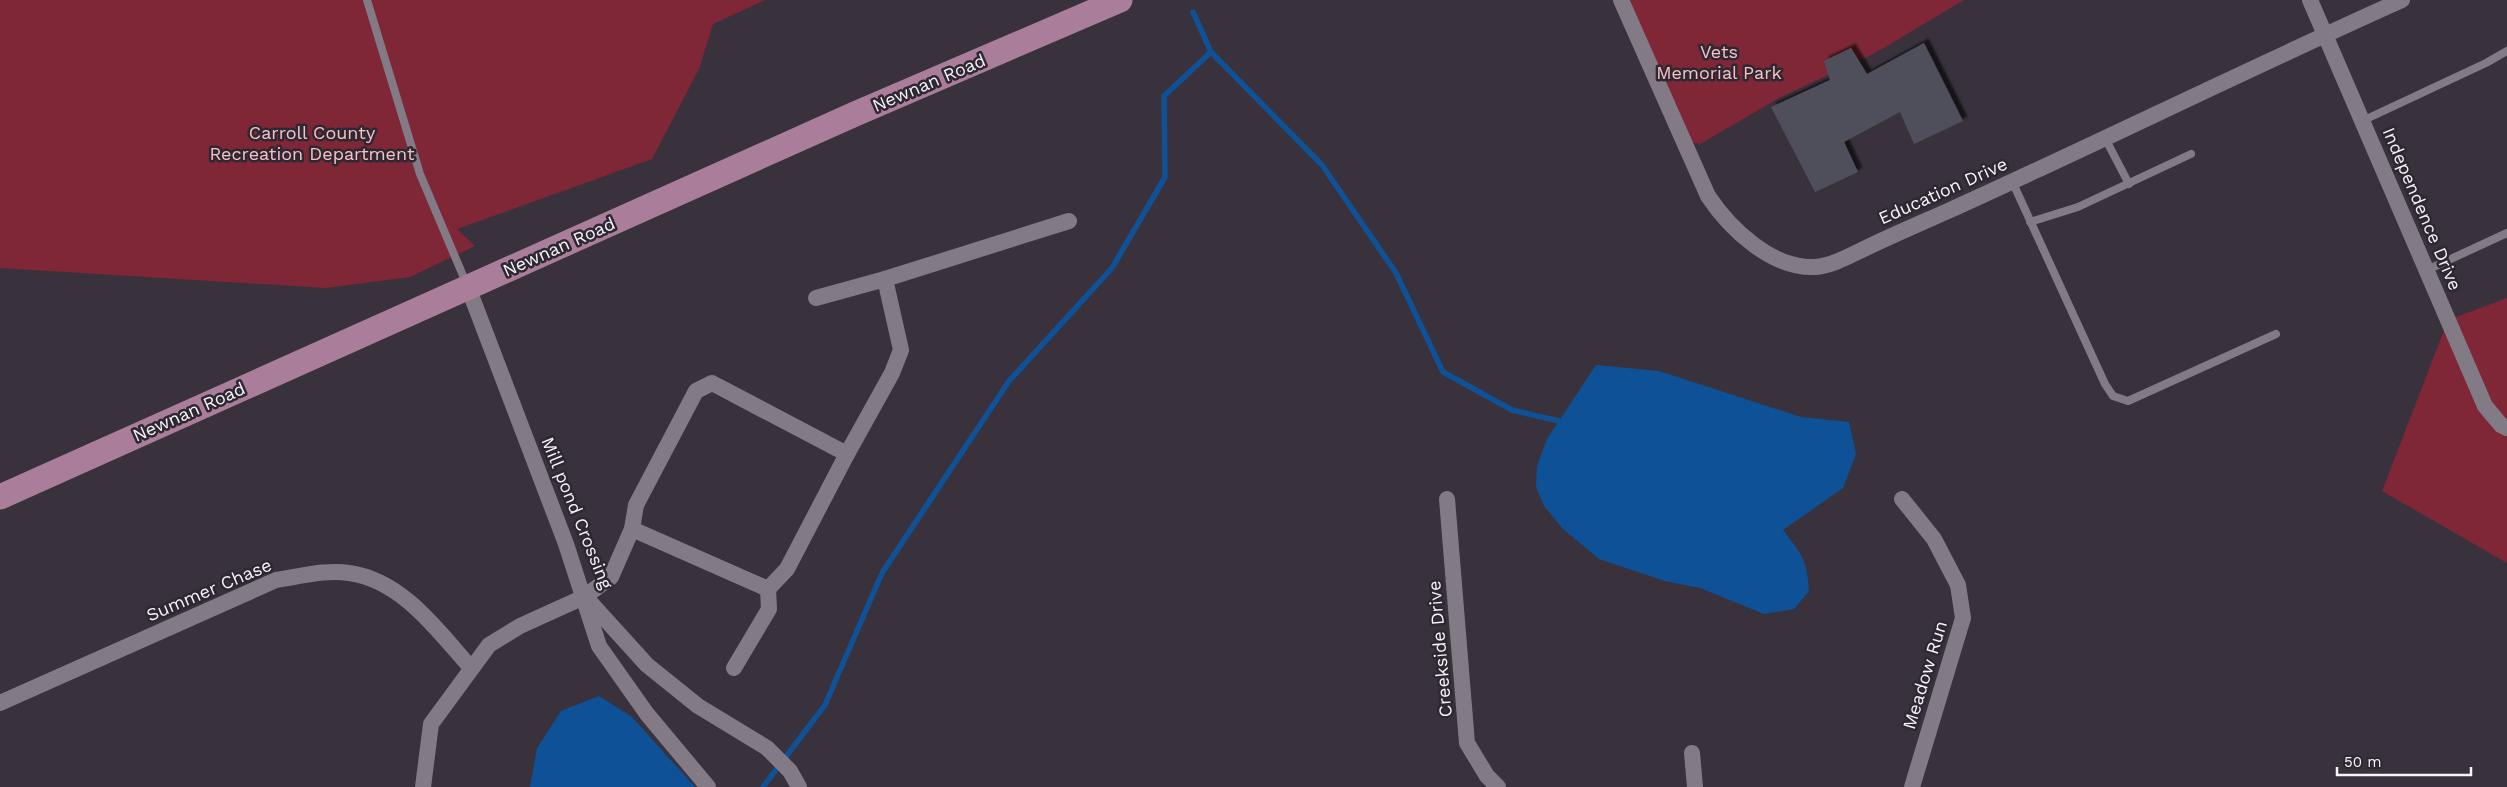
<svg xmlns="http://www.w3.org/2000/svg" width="2507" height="787" viewBox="0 0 2507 787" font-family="'Work Sans',sans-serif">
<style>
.green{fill:#7f2737}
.water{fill:#0f5197}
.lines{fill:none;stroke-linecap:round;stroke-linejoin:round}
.stream{stroke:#0f5197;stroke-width:5.5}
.building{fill:#50505c;filter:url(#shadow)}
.lane{stroke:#827b86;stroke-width:8}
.street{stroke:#827b86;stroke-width:16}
.primary{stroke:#aa7d9a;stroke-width:25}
.labels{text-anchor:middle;stroke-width:5;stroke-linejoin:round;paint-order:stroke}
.park-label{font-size:18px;fill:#f8c1c5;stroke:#2e2832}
.street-label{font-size:18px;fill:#f7f3f9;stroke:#2e2832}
</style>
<defs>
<filter id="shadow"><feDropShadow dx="4.5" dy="-4.5" stdDeviation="1" flood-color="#0009"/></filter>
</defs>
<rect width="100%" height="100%" fill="#39323c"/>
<!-- green -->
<g class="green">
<path d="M 0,0 L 765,0 L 713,24 L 699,69 L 652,159 L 457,229 L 475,246 L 410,277 L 326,288 L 0,268 Z"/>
<path d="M 1630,0 L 1964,0 L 1875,53 L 1781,97 L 1700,144 L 1682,139 Z"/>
<path d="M 2507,298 L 2507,563 L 2382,491 L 2448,320 Z"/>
</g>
<!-- water -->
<g class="water">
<path d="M 1596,365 L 1659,371 L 1801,417 L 1849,422 L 1856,454 L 1843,488 L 1783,530 C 1802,555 1807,559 1809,591 L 1794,609 L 1764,614 L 1700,588 L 1665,581 L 1599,559 L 1563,529 L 1544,506 L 1536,487 L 1537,466 L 1547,439 Z"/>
<path d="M 599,696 L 632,717 L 695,787 L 530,787 L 537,748 L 561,711 Z"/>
</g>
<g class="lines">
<!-- stream -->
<g class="stream">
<path d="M 1193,12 L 1211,52 L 1322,165 L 1396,273 L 1443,372 L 1512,410 L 1559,421"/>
<path d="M 763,787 L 825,705 L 882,573 L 1009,381 L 1112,268 L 1165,177 L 1164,96 L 1211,52"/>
</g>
</g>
<!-- building -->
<path class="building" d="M 1924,43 L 1963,121 L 1914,144 L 1900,112 L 1844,142 L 1858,172 L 1815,192 L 1771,107 L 1830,80 L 1824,61 L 1851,48 L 1867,74 Z"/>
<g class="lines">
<!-- lane -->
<g class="lane">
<path d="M 367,0 L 420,174 L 467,285"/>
<path d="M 2362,121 L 2486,63 L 2507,51"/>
<path d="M 2105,138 L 2129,184"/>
<path d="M 2012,181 L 2105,384 L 2113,396 L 2128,401 L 2276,334"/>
<path d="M 2030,222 L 2078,207 L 2191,154"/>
<path d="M 2427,270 L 2507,233"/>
</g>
<!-- street -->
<g class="street">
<path d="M 1621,0 L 1708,196 C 1730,229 1772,269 1815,267 C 1832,266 1851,255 1866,248 C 1893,235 1921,223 1948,211 C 2100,142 2250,68 2402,0"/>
<path d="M 2310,0 L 2485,406 L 2501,425 L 2507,428"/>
<path d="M 468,287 L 566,544 L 599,646 L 647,714 L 708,787"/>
<path d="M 816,298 L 885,279"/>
<path d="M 1447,499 L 1467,743 L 1487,776 L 1498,787"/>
<path d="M 1902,499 L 1934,539 L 1958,585 L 1963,618 L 1912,787"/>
<path d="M 632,529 L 636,505 L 696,391 L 712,383 L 847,454"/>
<path d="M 588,600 L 647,665 L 698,706 L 767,748 L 790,771 L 799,787"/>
<path d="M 734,668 L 769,609 L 768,589"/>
<path d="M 0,703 L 276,580 C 299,577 326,569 349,573 C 402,580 438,631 471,668"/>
<path d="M 1692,753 L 1695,787"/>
<path d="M 423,787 L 431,724 L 489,645 L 520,626 L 584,597 L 611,577 L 632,529 L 768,589 L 787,569 L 847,454 L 892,373 L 901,350 L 885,279 L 1069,221"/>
</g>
<!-- primary -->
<path class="primary" d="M 0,497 L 855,114 L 1120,0"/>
</g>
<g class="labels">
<!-- park labels -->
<g class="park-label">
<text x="1719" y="58">Vets<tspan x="1719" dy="21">Memorial Park</tspan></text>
<text x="312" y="139">Carroll County<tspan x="312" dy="21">Recreation Department</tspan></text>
</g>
<!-- street labels -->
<g class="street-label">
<text transform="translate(929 83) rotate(-23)" y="6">Newnan Road</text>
<text transform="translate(1943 191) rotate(-24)" y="6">Education Drive</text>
<text transform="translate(2422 209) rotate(67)" y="6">Independence Drive</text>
<text transform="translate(559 247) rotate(-24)" y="6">Newnan Road</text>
<text transform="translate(189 412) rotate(-24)" y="6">Newnan Road</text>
<text transform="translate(577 513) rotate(68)" y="6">Mill pond Crossing</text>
<text transform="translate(209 590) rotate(-23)" y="6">Summer Chase</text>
<text transform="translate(1440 649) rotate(-95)" y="6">Creekside Drive</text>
<text transform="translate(1925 675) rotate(-73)" y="6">Meadow Run</text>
</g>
</g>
<!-- scale -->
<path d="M2337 767v8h134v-8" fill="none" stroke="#f7f3f9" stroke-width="2.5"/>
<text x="2344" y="767" font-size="15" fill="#f7f3f9" stroke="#2e2832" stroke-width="4" paint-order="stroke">50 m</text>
</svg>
